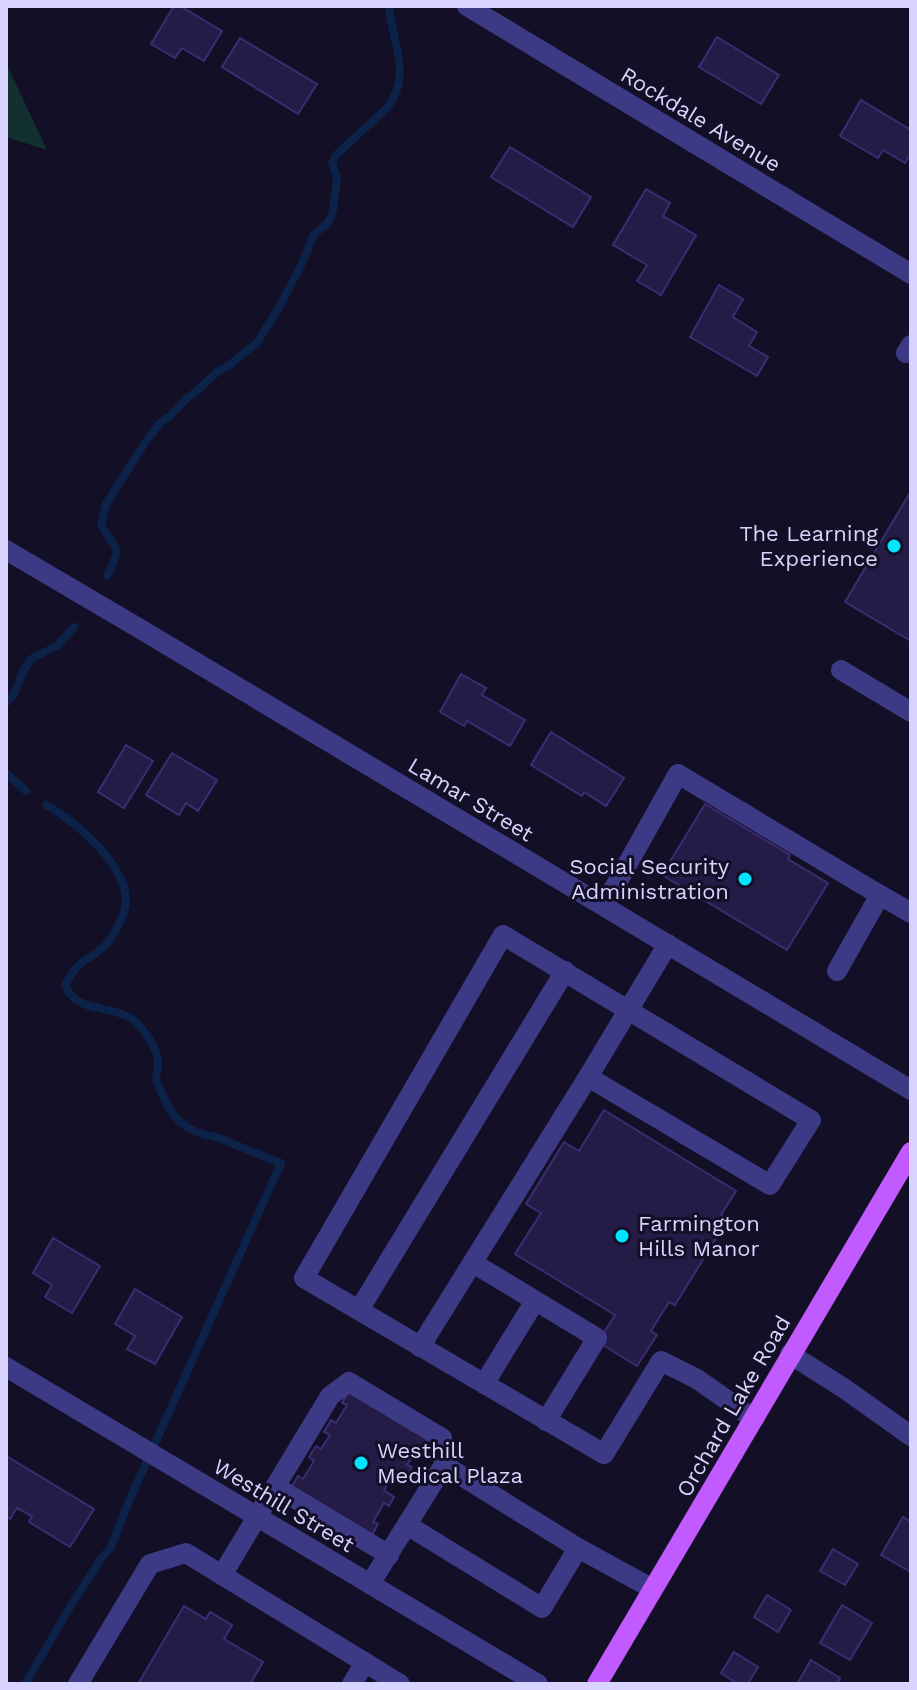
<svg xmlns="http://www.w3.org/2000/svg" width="917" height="1690" viewBox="0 0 917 1690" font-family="'Work Sans',sans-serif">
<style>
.green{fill:#12302f}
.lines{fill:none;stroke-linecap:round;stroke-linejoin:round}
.stream{stroke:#0c2248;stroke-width:8}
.building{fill:#241b47;stroke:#3b2d73;stroke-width:2}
.minor{stroke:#3d3a85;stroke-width:20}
.major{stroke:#c25bff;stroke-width:20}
.poi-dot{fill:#00e5ff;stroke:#130f26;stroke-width:3}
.labels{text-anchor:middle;stroke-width:6;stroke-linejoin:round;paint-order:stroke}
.street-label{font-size:22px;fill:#d9d4ff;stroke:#130f26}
.poi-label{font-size:22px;fill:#d9d4ff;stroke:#130f26;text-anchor:end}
</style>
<rect width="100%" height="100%" fill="#130f26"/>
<!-- green -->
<path class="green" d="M 6,63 L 47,150 L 6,137 Z"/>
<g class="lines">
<!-- stream -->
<g class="stream">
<path d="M 107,576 C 124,542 115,553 101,524 L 106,504 L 144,444 L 160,423 L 170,416 L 186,399 L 197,391 L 217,372 L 228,366 L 256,344 L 279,308 L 303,261 L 314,234 L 328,223 L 333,211 L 337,178 L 332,162 L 337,154 L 388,107 C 413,72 391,42 389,6"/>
<path d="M 6,703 L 15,692 L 24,669 L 31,659 L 57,646 L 74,627"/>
<path d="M 6,773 L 26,791"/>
<path d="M 25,1684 L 70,1607 L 101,1559 L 111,1547 L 129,1501 L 281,1163 C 262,1156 243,1148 224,1140 C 219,1137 213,1137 206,1135 C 184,1129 172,1118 163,1096 C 161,1091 157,1084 156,1079 C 156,1073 158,1072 158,1066 C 159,1051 147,1034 137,1023 C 114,1002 75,1016 65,984 C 70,977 74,970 80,964 C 90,956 101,952 109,941 C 115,932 123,918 125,908 C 133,870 76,821 46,805"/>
</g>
</g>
<!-- building -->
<g class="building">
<path d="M 174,6 L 180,6 L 222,31 L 204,61 L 182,48 L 175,58 L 151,44 Z"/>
<path d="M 717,37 L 779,75 L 761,104 L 699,67 Z"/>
<path d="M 240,38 L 317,84 L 298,114 L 222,67 Z"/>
<path d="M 861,100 L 911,130 L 911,153 L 905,163 L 883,150 L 878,158 L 840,136 Z"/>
<path d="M 510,147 L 591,197 L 573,227 L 491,177 Z"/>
<path d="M 646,189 L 670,203 L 663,216 L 696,235 L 661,295 L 637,281 L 647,265 L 613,245 Z"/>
<path d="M 719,285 L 743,299 L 733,317 L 757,332 L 749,346 L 768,357 L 757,376 L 690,337 Z"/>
<path d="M 911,491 L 911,641 L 845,602 Z"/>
<path d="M 461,674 L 486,688 L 482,695 L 525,720 L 510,746 L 467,721 L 464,726 L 440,712 Z"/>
<path d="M 551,732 L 624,778 L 606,806 L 584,792 L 582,796 L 531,765 Z"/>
<path d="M 126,745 L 153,761 L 124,808 L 98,792 Z"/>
<path d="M 172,753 L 217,780 L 198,811 L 186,803 L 179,815 L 146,795 Z"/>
<path d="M 705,804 L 790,855 L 788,859 L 828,883 L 787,950 L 662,875 Z"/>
<path d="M 604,1110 L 736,1191 L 721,1215 L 728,1219 L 675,1305 L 669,1302 L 651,1331 L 657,1335 L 637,1366 L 598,1342 L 615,1315 L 515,1254 L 541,1213 L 526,1204 L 564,1142 L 579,1151 Z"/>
<path d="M 53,1238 L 100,1266 L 72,1313 L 45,1297 L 52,1285 L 33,1273 Z"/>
<path d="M 135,1289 L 182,1317 L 155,1364 L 127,1349 L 135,1336 L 115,1324 Z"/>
<path d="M 348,1392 L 428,1439 L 421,1451 L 417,1448 L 407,1465 L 412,1467 L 404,1480 L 394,1474 L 384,1490 L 394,1497 L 389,1506 L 384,1503 L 373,1522 L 378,1524 L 372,1535 L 291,1488 L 298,1476 L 303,1479 L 314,1461 L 309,1457 L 316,1446 L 321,1449 L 330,1435 L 324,1432 L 331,1420 L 336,1423 L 347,1405 L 342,1403 Z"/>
<path d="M 8,1457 L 94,1509 L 70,1547 L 29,1522 L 32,1516 L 17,1508 L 10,1519 L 6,1516 L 6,1461 Z"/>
<path d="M 903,1517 L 911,1522 L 911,1572 L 881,1555 Z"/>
<path d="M 833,1549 L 858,1564 L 845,1585 L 820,1571 Z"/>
<path d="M 767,1595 L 791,1610 L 778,1632 L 754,1617 Z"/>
<path d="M 842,1605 L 872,1623 L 850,1660 L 820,1643 Z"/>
<path d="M 184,1606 L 206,1619 L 210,1612 L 232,1625 L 224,1639 L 263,1662 L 250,1684 L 138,1684 Z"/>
<path d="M 734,1652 L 758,1667 L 748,1684 L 738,1684 L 721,1673 Z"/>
<path d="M 811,1660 L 840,1678 L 837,1684 L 797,1684 Z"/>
</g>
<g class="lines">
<!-- minor -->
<g class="minor">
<path d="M 467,6 L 911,274"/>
<path d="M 906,353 L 911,345"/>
<path d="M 6,550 L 142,630 L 911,1090"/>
<path d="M 841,670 L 911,712"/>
<path d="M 604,906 L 678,774 L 880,895"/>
<path d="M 837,971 L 880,895 L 911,913"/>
<path d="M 588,1077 L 770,1185 L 811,1120 L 503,935 L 304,1278 L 604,1454 L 661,1361 L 697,1379 L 754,1419"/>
<path d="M 473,1263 L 597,1338 L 546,1421"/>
<path d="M 359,1310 L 565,971"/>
<path d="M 420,1347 L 588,1077 L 668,944"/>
<path d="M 790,1354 L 845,1389 L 911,1436"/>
<path d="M 6,1367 L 538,1684"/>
<path d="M 484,1384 L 535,1301"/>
<path d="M 276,1487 L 389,1555"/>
<path d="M 407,1525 L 542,1608 L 578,1548"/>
<path d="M 222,1575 L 330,1396 L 349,1382 L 442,1438 L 444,1465 L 578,1548 L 653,1589"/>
<path d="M 370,1584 L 444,1465"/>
<path d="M 78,1684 L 150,1564 L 186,1553 L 400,1684"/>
<path d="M 352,1684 L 365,1662"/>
</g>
<!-- major -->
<path class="major" d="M 597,1684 C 702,1507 805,1329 911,1152"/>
</g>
<!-- markers -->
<g class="poi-dot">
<circle cx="894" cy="546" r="8"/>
<circle cx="745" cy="879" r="8"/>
<circle cx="622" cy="1236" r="8"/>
<circle cx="361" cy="1463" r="8"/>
</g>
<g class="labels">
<!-- street labels -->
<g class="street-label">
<text transform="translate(701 119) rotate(31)" y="8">Rockdale Avenue</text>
<text transform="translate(471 799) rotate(31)" y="8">Lamar Street</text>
<text transform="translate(733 1406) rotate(-60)" y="8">Orchard Lake Road</text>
<text transform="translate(284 1505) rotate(31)" y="8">Westhill Street</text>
</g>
<!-- poi labels -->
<g class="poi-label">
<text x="878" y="541">The Learning<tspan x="878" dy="25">Experience</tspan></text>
<text x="729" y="874">Social Security<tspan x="729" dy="25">Administration</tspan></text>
<text x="638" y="1231" text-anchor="start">Farmington<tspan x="638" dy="25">Hills Manor</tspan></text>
<text x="377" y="1458" text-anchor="start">Westhill<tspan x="377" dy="25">Medical Plaza</tspan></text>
</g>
</g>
<!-- border -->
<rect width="917" height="1690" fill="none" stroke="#d9d4ff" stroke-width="16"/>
</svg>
